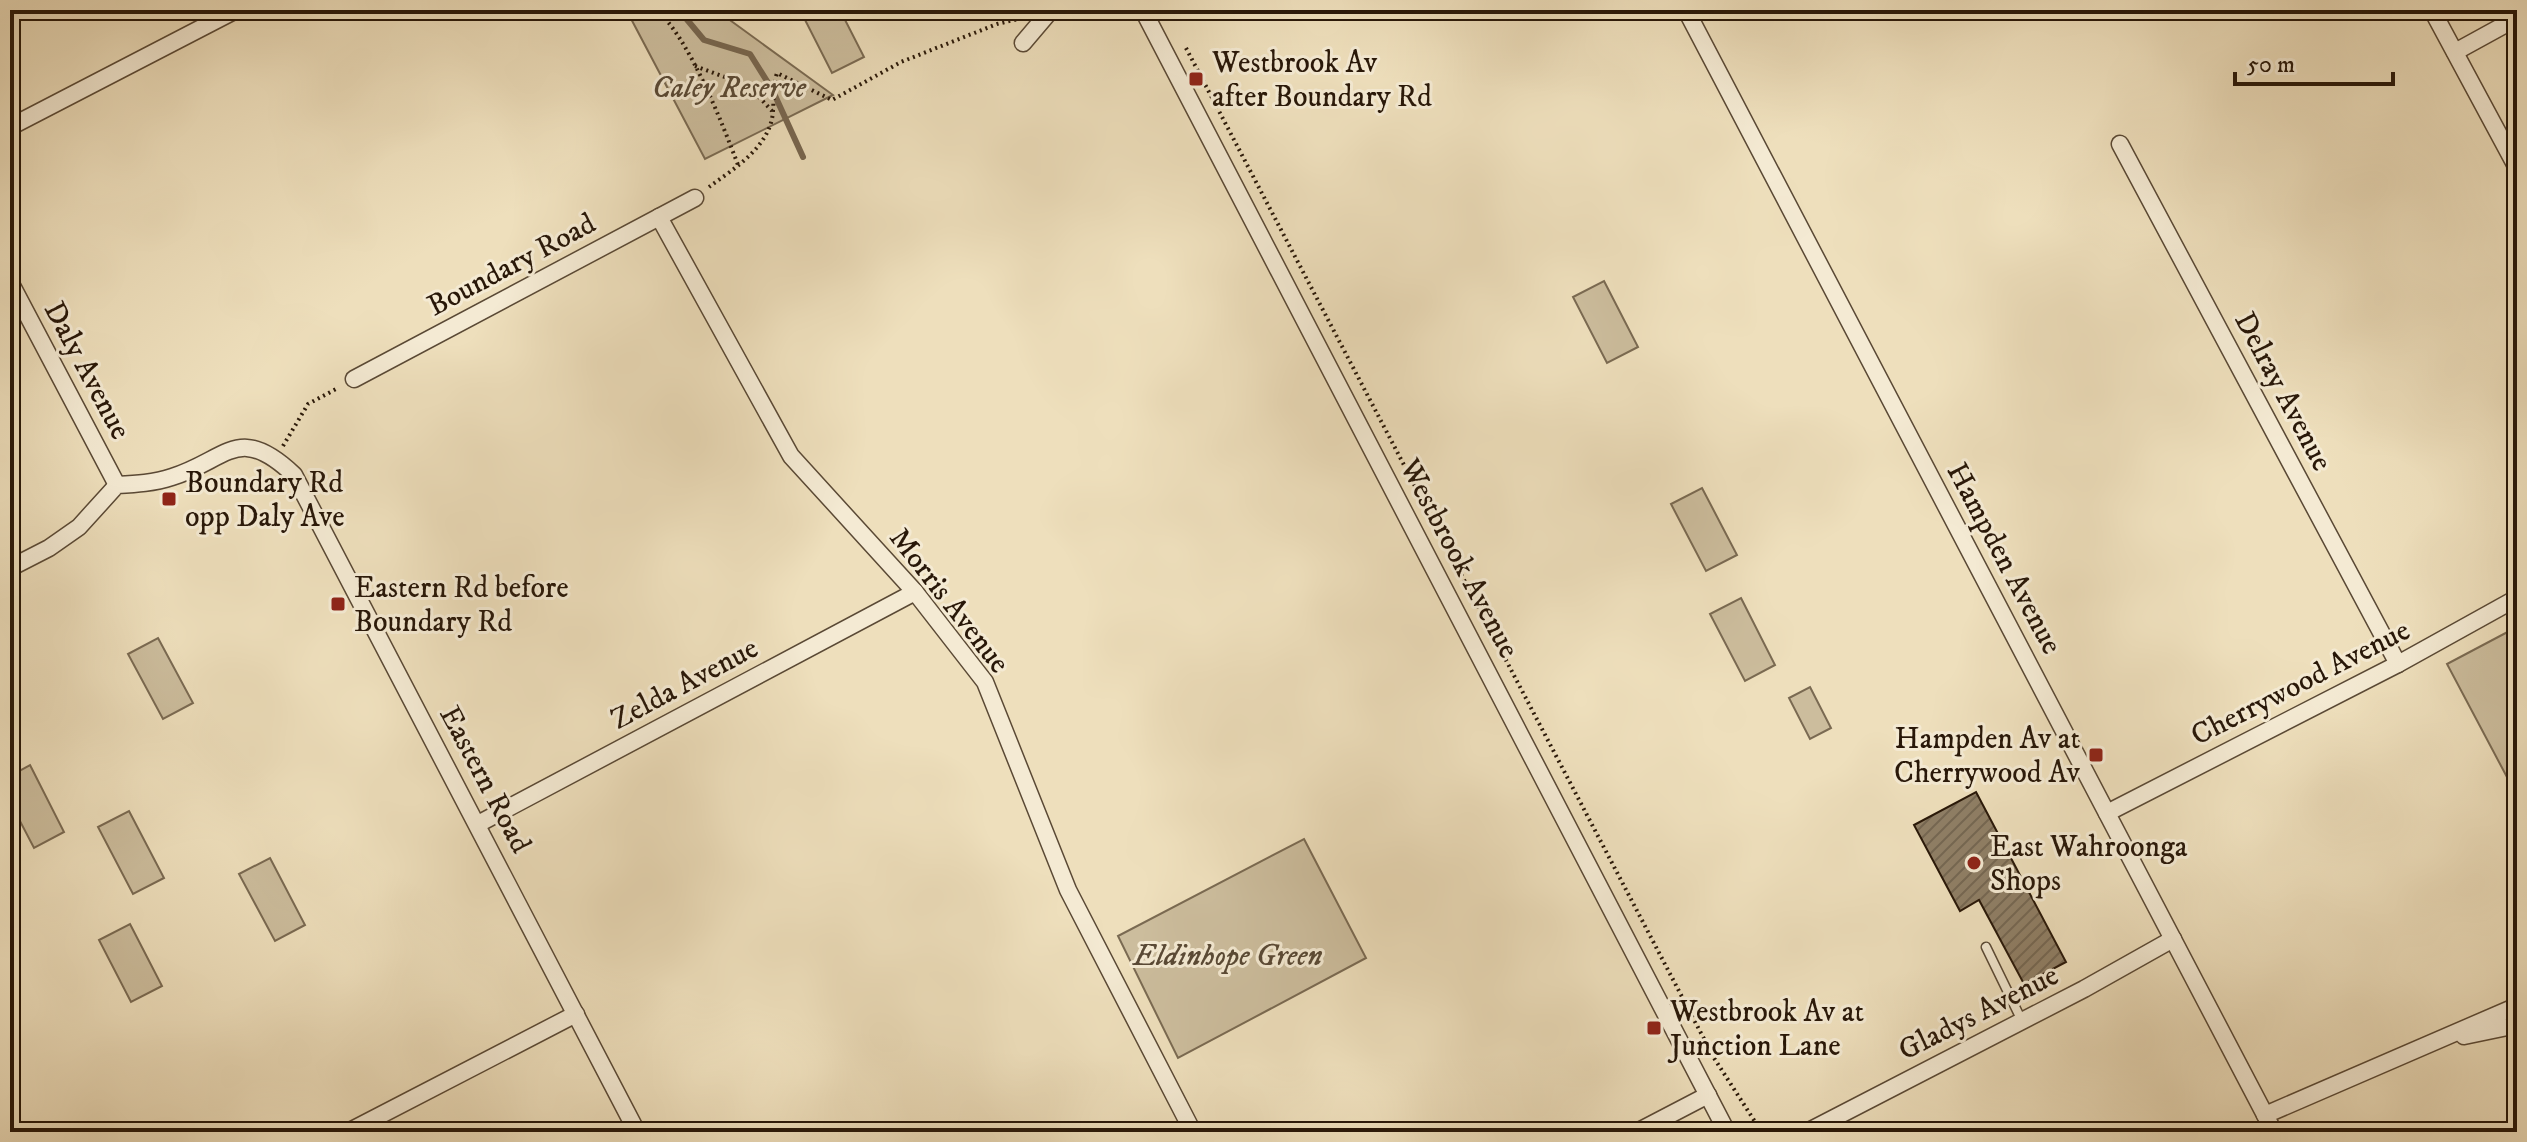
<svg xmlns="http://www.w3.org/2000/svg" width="2527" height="1142" viewBox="0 0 2527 1142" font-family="'IM FELL DW Pica',serif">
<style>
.park{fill:#ccbd9d;stroke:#7a6a52;stroke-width:2}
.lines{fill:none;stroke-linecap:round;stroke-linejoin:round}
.stream{stroke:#77664f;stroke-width:6}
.building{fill:url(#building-hatch);stroke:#281708;stroke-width:2}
.service-casing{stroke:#5a4935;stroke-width:11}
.minor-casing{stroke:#5a4935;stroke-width:19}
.path{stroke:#281708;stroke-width:4;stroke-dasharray:2 4;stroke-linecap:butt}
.service{stroke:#f4ead3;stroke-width:8}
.minor{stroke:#f4ead3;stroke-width:16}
.poi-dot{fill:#8f2418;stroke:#f4ead3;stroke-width:3}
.labels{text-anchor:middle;stroke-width:6;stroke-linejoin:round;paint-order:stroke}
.poi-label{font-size:30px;fill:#281708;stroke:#f4ead3;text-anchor:start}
.park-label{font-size:30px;font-style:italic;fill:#594935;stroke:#f4ead3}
.street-label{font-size:30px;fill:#281708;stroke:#f4ead3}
</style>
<defs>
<pattern id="building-hatch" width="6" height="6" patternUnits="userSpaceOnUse" patternTransform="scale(2)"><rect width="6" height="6" fill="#8f7f66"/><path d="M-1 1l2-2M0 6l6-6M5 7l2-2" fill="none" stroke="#756752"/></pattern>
</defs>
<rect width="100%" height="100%" fill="#eedfbc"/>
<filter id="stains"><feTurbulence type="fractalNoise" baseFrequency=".0025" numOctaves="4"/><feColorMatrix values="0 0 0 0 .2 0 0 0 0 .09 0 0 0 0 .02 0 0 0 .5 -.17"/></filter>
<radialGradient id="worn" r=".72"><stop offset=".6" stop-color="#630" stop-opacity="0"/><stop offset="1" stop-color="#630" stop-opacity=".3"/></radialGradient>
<!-- park -->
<g class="park">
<path d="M 623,10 L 716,10 L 833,95 L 705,159 L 629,15 Z"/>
<path d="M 800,10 L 840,10 L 864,57 L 832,73 Z"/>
<path d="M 1604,281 L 1638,347 L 1607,363 L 1573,297 Z"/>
<path d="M 1702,488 L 1737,555 L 1706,571 L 1671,504 Z"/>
<path d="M 1741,598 L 1775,665 L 1745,681 L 1710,614 Z"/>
<path d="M 2517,627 L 2517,796 L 2447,664 Z"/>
<path d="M 158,638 L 193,703 L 163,719 L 128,654 Z"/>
<path d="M 1810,687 L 1831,728 L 1810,739 L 1789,698 Z"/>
<path d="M 30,765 L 64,832 L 34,848 L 10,802 L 10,776 Z"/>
<path d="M 129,811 L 164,878 L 133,894 L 98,827 Z"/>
<path d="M 1304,839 L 1366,958 L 1178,1058 L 1118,936 Z"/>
<path d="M 270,858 L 305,925 L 275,941 L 239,874 Z"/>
<path d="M 130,924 L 162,986 L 131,1002 L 99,940 Z"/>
</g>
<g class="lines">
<!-- stream -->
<path class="stream" d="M 679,10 L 704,40 L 750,54 L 772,89 L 803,157"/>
</g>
<!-- building -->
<path class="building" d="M 1976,792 L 2066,962 L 2024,984 L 1979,900 L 1960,911 L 1914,825 Z"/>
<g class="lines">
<defs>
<path id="service" d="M 1986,947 L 2022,1021"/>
<g id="minor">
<path d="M 1143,10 L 1727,1132"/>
<path d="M 1686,10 L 2274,1132"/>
<path d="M 2432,10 L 2517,168"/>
<path d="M 1023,43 L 1051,10"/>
<path d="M 2455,52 L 2517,18"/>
<path d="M 10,127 L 236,10"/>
<path d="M 2120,144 L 2398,664"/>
<path d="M 659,217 L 791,456 L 915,592 L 985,682 L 1068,890 L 1193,1132"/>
<path d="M 10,282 L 117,485"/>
<path d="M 354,379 L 695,198"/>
<path d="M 10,568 L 49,548 L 79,527 L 117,485 C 136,484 154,483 172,477 C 227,460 238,422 294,475 L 637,1132"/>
<path d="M 2107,813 L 2398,664 L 2517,598"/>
<path d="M 478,824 L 915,592"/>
<path d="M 2464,1036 L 2517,1025"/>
<path d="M 2265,1115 L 2517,1006"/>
<path d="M 348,1132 L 576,1014"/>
<path d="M 1637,1132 L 1708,1095"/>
<path d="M 1807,1132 L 2084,989 L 2173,939"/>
</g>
</defs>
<!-- service casing -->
<use href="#service" class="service-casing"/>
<!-- minor casing -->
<use href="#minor" class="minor-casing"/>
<!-- path -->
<g class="path">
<path d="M 656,10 C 688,35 723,125 738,165"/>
<path d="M 1186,48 L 1714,1058 L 1761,1131"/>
<path d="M 695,66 L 749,86 L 772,111"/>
<path d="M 709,187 C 735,168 771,146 773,111 C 774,97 773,86 777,73 L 832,100 L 901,62 L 997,24 L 1018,19"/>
<path d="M 283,446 L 308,404 L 338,388"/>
</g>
<!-- service -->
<use href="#service" class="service"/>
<!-- minor -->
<use href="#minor" class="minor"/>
</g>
<!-- markers -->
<g class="poi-dot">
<rect x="1188" y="71" width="16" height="16" rx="4"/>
<rect x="161" y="491" width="16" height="16" rx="4"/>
<rect x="330" y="596" width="16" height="16" rx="4"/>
<rect x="2088" y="747" width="16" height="16" rx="4"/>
<circle cx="1974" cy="863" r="8"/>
<rect x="1646" y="1020" width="16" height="16" rx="4"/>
</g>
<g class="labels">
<!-- poi labels -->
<g class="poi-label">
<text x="1212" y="72">Westbrook Av<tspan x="1212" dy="34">after Boundary Rd</tspan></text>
<text x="185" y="492">Boundary Rd<tspan x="185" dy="34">opp Daly Ave</tspan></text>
<text x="354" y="597">Eastern Rd before<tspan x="354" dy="34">Boundary Rd</tspan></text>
<text x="2080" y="748" text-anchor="end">Hampden Av at<tspan x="2080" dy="34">Cherrywood Av</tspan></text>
<text x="1990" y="856">East Wahroonga<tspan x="1990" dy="34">Shops</tspan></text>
<text x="1670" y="1021">Westbrook Av at<tspan x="1670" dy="34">Junction Lane</tspan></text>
</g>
<!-- park labels -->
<g class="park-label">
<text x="729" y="97">Caley Reserve</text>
<text x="1228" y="965">Eldinhope Green</text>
</g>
<!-- street labels -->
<g class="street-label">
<text transform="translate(511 264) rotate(-28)" y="10">Boundary Road</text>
<text transform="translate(88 370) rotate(62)" y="10">Daly Avenue</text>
<text transform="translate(2284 391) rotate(62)" y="10">Delray Avenue</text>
<text transform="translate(1460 558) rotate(62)" y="10">Westbrook Avenue</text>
<text transform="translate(2005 558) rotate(62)" y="10">Hampden Avenue</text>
<text transform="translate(950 600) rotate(52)" y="10">Morris Avenue</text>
<text transform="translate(2300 682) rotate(-27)" y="10">Cherrywood Avenue</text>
<text transform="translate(684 683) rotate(-28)" y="10">Zelda Avenue</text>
<text transform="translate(486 779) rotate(62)" y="10">Eastern Road</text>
<text transform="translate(1978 1012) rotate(-27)" y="10">Gladys Avenue</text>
</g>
</g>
<!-- margin -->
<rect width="2527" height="1142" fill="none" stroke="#eedfbc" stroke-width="40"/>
<rect x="12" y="12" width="2503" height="1118" fill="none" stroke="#281708" stroke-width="4"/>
<rect x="20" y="20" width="2487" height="1102" fill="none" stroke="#281708" stroke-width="2"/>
<!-- scale -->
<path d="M2235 72v12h158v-12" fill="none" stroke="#281708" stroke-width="4"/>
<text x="2247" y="72" font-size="24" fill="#281708" stroke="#f4ead3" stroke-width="6" paint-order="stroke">50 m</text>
<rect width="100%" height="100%" filter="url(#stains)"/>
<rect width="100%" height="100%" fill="url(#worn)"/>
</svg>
